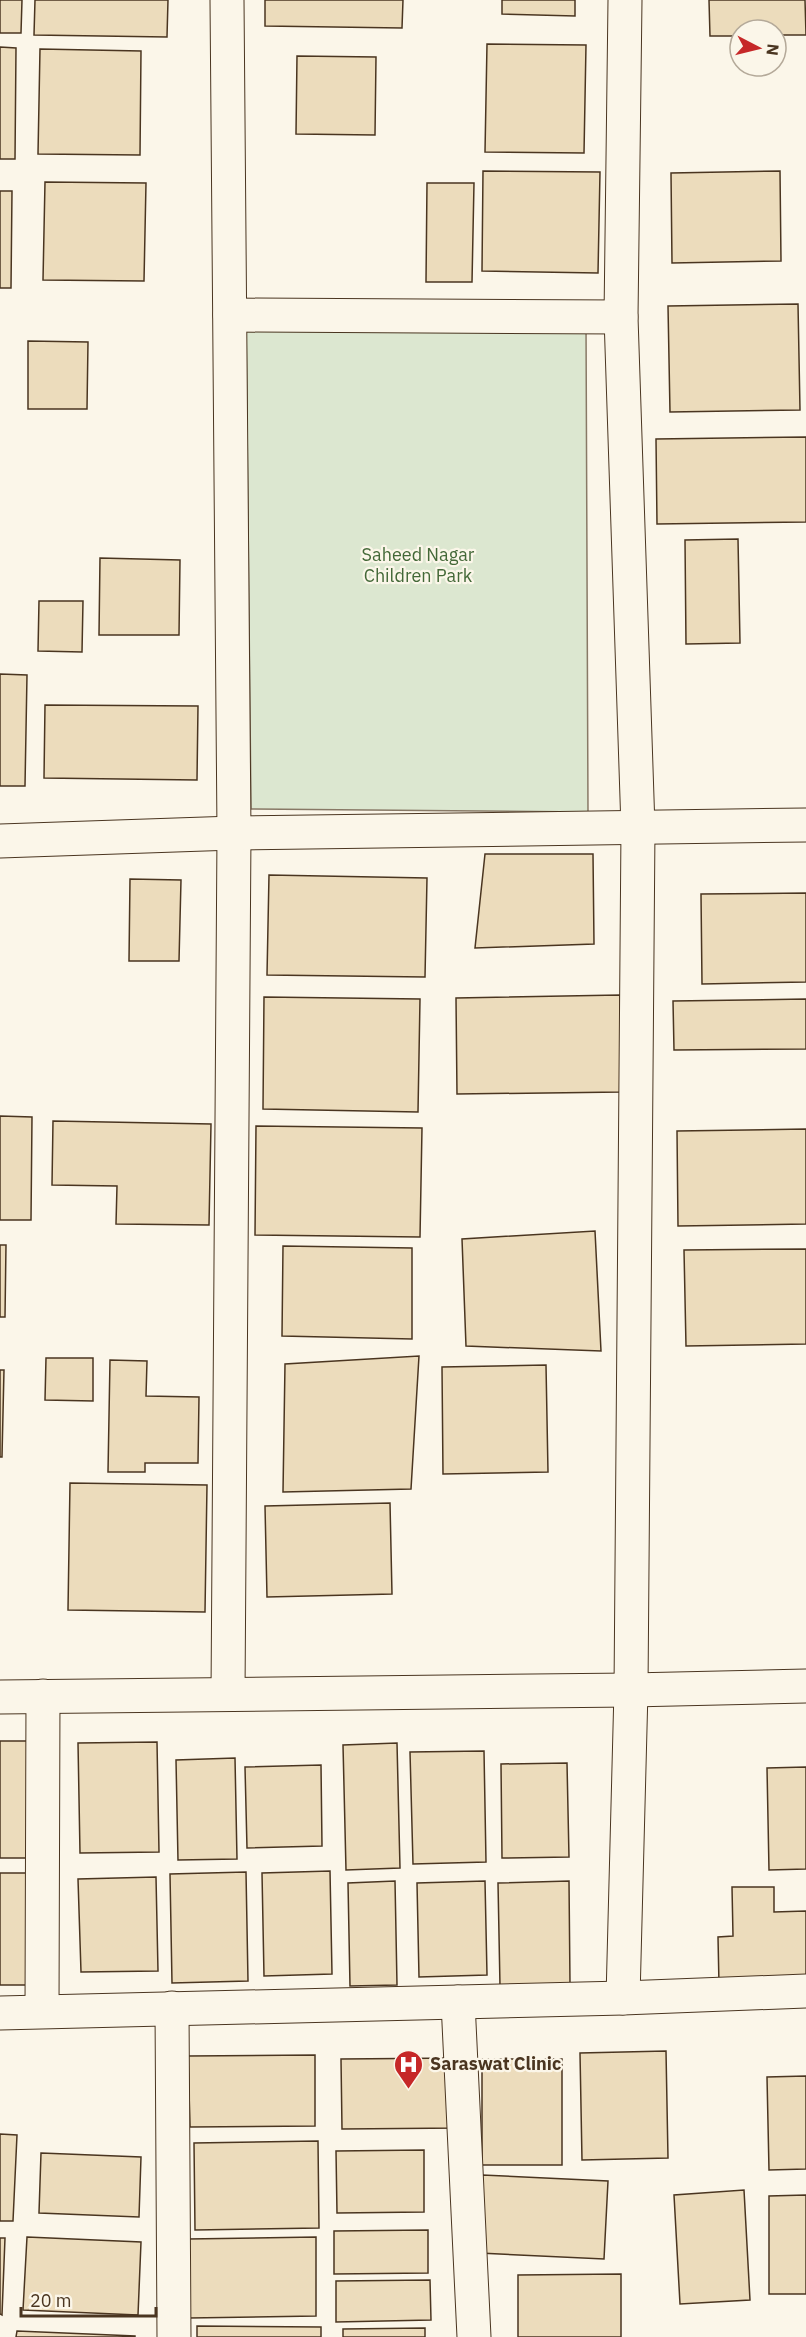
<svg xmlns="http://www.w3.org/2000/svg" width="806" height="2337" viewBox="0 0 806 2337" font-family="'IBM Plex Sans',sans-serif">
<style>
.green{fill:#dce7d0;stroke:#887966;stroke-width:1.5}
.building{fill:#ecdcbc;stroke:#4a3520;stroke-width:1.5}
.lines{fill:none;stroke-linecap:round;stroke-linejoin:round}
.minor-casing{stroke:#4a3520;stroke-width:35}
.minor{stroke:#fbf6e9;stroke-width:33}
.labels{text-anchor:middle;stroke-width:4.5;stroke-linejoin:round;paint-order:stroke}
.park-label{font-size:18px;fill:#436837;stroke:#fbf6e9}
.poi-label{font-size:18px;font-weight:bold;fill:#4a3520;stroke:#fbf6e9;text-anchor:start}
</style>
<rect width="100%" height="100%" fill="#fbf6e9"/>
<!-- green -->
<path class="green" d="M 246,319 L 586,322 L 588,812 L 251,809 Z"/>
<!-- building -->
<g class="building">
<path d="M 0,0 L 22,0 L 21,33 L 0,33 Z"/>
<path d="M 35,0 L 168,0 L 167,37 L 34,35 Z"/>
<path d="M 265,0 L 403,0 L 402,28 L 265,26 Z"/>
<path d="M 502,0 L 575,0 L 575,16 L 502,14 Z"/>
<path d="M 709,0 L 805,0 L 806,35 L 776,35 L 776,30 L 740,30 L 740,36 L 710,36 Z"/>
<path d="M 487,44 L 586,45 L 584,153 L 485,152 Z"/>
<path d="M 0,47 L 16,48 L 15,159 L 0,159 Z"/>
<path d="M 40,49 L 141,51 L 140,155 L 38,154 Z"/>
<path d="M 297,56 L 376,57 L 375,135 L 296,134 Z"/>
<path d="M 483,171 L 600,172 L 598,273 L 482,271 Z"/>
<path d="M 780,171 L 781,261 L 672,263 L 671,173 Z"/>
<path d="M 45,182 L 146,183 L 144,281 L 43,280 Z"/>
<path d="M 427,183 L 474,183 L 472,282 L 426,282 Z"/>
<path d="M 0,191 L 12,191 L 11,288 L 0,288 Z"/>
<path d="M 798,304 L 800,410 L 670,412 L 668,306 Z"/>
<path d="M 28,341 L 88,342 L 87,409 L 28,409 Z"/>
<path d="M 806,437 L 806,522 L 657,524 L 656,439 Z"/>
<path d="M 738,539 L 740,643 L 686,644 L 685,540 Z"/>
<path d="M 100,558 L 180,560 L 179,635 L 99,635 Z"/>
<path d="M 39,601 L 83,601 L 82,652 L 38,651 Z"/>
<path d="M 0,674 L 27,675 L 25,786 L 0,786 Z"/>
<path d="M 45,705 L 198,706 L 197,780 L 44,778 Z"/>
<path d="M 485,854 L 593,854 L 594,944 L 475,948 Z"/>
<path d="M 269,875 L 427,878 L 425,977 L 267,975 Z"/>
<path d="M 130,879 L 181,880 L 179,961 L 129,961 Z"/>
<path d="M 806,893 L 806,982 L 702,984 L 701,894 Z"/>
<path d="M 620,995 L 621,1092 L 457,1094 L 456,998 Z"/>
<path d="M 264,997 L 420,999 L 418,1112 L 263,1109 Z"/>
<path d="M 806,999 L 806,1049 L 674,1050 L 673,1001 Z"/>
<path d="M 0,1116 L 32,1117 L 31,1220 L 0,1220 Z"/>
<path d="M 53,1121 L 211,1124 L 209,1225 L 116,1224 L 117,1186 L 52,1185 Z"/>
<path d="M 256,1126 L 422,1128 L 420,1237 L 255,1235 Z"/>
<path d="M 806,1129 L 806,1224 L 678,1226 L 677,1131 Z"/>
<path d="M 595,1231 L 601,1351 L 466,1346 L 462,1239 Z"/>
<path d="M 0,1245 L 6,1245 L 5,1317 L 0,1317 Z"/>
<path d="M 283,1246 L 412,1248 L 412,1339 L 282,1336 Z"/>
<path d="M 806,1249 L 806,1344 L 686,1346 L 684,1250 Z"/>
<path d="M 419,1356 L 411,1489 L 283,1492 L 285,1364 Z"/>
<path d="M 46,1358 L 93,1358 L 93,1401 L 45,1400 Z"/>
<path d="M 110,1360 L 147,1361 L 146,1396 L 199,1397 L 198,1463 L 145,1463 L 145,1472 L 108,1472 Z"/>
<path d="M 546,1365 L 548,1472 L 443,1474 L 442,1367 Z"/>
<path d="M 0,1370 L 4,1370 L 2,1457 L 0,1457 Z"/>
<path d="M 70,1483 L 207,1485 L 205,1612 L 68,1610 Z"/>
<path d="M 390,1503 L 392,1594 L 267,1597 L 265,1506 Z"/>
<path d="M 0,1741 L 31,1741 L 29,1858 L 0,1858 Z"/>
<path d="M 157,1742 L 159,1852 L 80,1853 L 78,1743 Z"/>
<path d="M 397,1743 L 400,1868 L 346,1870 L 343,1745 Z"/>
<path d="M 484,1751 L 486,1862 L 413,1864 L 410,1752 Z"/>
<path d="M 235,1758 L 237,1859 L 178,1860 L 176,1760 Z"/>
<path d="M 567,1763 L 569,1857 L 502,1858 L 501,1764 Z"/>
<path d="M 321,1765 L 322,1846 L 247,1848 L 245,1767 Z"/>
<path d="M 806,1767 L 806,1869 L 769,1870 L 767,1768 Z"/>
<path d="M 330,1871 L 332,1974 L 264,1976 L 262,1873 Z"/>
<path d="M 246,1872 L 248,1981 L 172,1983 L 170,1874 Z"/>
<path d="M 0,1873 L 28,1873 L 26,1985 L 0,1985 Z"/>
<path d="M 156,1877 L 158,1971 L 81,1972 L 78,1879 Z"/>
<path d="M 395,1881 L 397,1985 L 350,1986 L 348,1883 Z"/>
<path d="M 485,1881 L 487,1975 L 419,1977 L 417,1883 Z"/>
<path d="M 569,1881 L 570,1984 L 500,1986 L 498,1883 Z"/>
<path d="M 732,1887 L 774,1887 L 774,1912 L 806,1911 L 806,1983 L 719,1985 L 718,1937 L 733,1936 Z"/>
<path d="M 666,2051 L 668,2158 L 582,2160 L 580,2053 Z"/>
<path d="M 315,2055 L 315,2126 L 190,2127 L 188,2056 Z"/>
<path d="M 459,2058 L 460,2128 L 342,2129 L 341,2059 Z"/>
<rect x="482" y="2059" width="80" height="106"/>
<path d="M 806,2076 L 806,2169 L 769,2170 L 767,2077 Z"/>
<path d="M 0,2134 L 17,2135 L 13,2221 L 0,2221 Z"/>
<path d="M 318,2141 L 319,2228 L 195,2230 L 194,2143 Z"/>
<path d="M 424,2150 L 424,2212 L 337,2213 L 336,2151 Z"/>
<path d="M 41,2153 L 141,2157 L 139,2217 L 39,2213 Z"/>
<path d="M 482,2175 L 608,2181 L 604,2259 L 479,2253 Z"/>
<path d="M 744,2190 L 750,2300 L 680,2304 L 674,2195 Z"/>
<path d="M 806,2195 L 806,2294 L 769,2294 L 769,2196 Z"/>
<path d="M 428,2230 L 428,2273 L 334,2274 L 334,2231 Z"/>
<path d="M 27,2237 L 141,2242 L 138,2315 L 23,2310 Z"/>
<path d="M 316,2237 L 316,2316 L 189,2318 L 188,2239 Z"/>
<path d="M 0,2238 L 5,2238 L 2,2315 L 0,2314 Z"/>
<path d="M 621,2274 L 621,2337 L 518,2337 L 518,2275 Z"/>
<path d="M 430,2280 L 431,2320 L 336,2322 L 336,2281 Z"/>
<path d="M 197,2326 L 321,2327 L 321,2337 L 197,2337 Z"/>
<path d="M 425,2328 L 425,2337 L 343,2337 L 343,2329 Z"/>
<path d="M 17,2331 L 135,2336 L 135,2337 L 16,2337 Z"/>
</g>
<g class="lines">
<defs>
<g id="minor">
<path d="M 227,0 L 234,833 L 228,1694"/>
<path d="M 230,315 L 621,317"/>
<path d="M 0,841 L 234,833 L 806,825"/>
<path d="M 0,1697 L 631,1690 L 806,1686"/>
<path d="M 623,1998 L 631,1690 L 638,828 L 621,317 L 625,0"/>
<path d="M 458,2002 L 474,2337"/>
<path d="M 172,2008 L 174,2337"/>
<path d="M 42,2011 L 43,1696"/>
<path d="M 0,2013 L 623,1998 L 806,1991"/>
</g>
</defs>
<!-- minor casing -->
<use href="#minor" class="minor-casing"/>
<!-- minor -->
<use href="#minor" class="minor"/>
</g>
<!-- icons -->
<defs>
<symbol id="hospital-pin" viewBox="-11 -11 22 30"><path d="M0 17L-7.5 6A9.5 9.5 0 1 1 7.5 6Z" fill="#c62828" stroke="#fbf6e9"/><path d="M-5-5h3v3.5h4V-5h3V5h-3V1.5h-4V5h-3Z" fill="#fff"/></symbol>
</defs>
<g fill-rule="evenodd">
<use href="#hospital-pin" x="392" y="2048" width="33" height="45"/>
</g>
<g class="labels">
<!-- park labels -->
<g class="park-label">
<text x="418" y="561">Saheed Nagar<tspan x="418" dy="21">Children Park</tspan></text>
</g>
<!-- poi labels -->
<g class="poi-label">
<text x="430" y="2070">Saraswat Clinic</text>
</g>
</g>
<!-- north arrow -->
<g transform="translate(758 48) rotate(97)"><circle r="28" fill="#fbf6e9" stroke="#b4a999" stroke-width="1.5"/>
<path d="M0-4.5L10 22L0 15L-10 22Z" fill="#c62828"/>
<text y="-9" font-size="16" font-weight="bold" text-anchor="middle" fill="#4a3520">N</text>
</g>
<!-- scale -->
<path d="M21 2307v9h135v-9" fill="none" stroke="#4a3520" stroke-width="3"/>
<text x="30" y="2307" font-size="18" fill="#4a3520" stroke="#fbf6e9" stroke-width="4.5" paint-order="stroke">20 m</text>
</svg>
